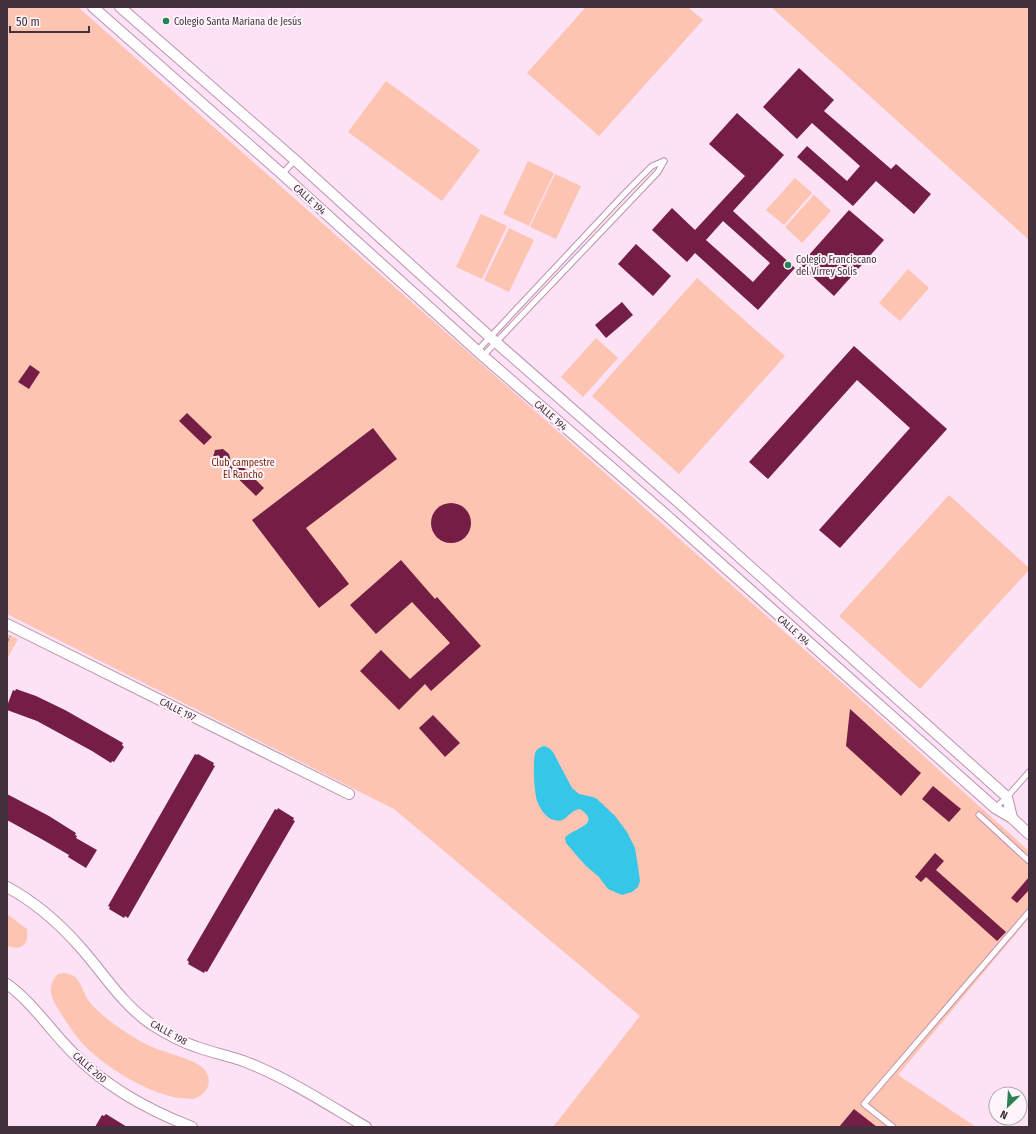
<svg xmlns="http://www.w3.org/2000/svg" width="1036" height="1134" viewBox="0 0 1036 1134" font-family="'Fira Sans Condensed',sans-serif">
<style>
.green{fill:#fec4b2}
.water{fill:#36c6e7}
.building{fill:#751e45;fill-rule:evenodd}
.lines{fill:none;stroke-linecap:round;stroke-linejoin:round}
.service-casing{stroke:#bc91af;stroke-width:7}
.minor-casing{stroke:#bc91af;stroke-width:12}
.path{stroke:#a38c9c;stroke-width:2;stroke-dasharray:4 2;stroke-linecap:butt}
.service{stroke:#fff;stroke-width:5}
.minor{stroke:#fff;stroke-width:10}
.poi-dot{fill:#2a8155;stroke:#fef5fb;stroke-width:1.5}
.labels{text-anchor:middle;stroke-width:4;stroke-linejoin:round;paint-order:stroke}
.poi-label{font-size:10px;fill:#42303d;stroke:#fef5fb;text-anchor:start}
.street-label{font-size:10px;fill:#42303d;stroke:#fef5fb}
.park-label{font-size:10px;fill:#7d280b;stroke:#fef5fb}
</style>
<rect width="100%" height="100%" fill="#fde1f4"/>
<!-- green -->
<g class="green">
<path d="M 7,7 L 78,7 L 848,688 L 1029,851 L 1029,918 L 898,1075 L 976,1127 L 553,1127 L 640,1016 L 394,809 L 7,614 Z"/>
<path d="M 586,7 L 688,7 L 703,20 L 599,136 L 527,73 Z"/>
<path d="M 771,7 L 1029,7 L 1029,240 Z"/>
<path d="M 386,81 L 480,150 L 442,201 L 348,132 Z"/>
<path d="M 528,161 L 554,173 L 529,226 L 503,214 Z"/>
<path d="M 555,174 L 581,186 L 556,239 L 530,227 Z"/>
<path d="M 795,178 L 812,193 L 784,225 L 766,210 Z"/>
<path d="M 814,195 L 831,211 L 802,243 L 785,227 Z"/>
<path d="M 481,214 L 507,226 L 482,279 L 456,267 Z"/>
<path d="M 509,228 L 534,240 L 509,292 L 484,280 Z"/>
<path d="M 908,269 L 929,288 L 900,321 L 879,303 Z"/>
<path d="M 697,278 L 785,356 L 679,474 L 592,396 Z"/>
<path d="M 596,338 L 618,358 L 583,397 L 561,377 Z"/>
<path d="M 949,495 L 1029,568 L 1029,570 L 920,689 L 839,616 Z"/>
<path d="M 7,634 L 18,639 L 7,659 Z"/>
<path d="M 7,914 L 27,929 C 29,945 22,951 7,946 Z"/>
<path d="M 65,973 C 68,974 72,975 74,976 C 80,981 83,990 86,997 C 89,1002 94,1007 98,1011 C 113,1025 132,1037 150,1046 C 165,1053 192,1058 203,1068 C 215,1080 207,1097 191,1099 C 188,1099 183,1098 179,1098 C 149,1093 114,1072 91,1052 C 80,1042 71,1029 63,1017 C 53,1001 44,989 58,974 Z"/>
</g>
<!-- water -->
<path class="water" d="M 544,746 L 549,748 L 553,752 L 572,788 L 579,794 L 593,797 L 597,799 L 615,816 L 627,832 L 635,848 L 638,866 L 640,881 L 638,887 L 632,892 L 622,895 L 608,889 L 599,877 L 585,865 L 566,843 L 565,838 C 570,829 604,825 580,809 C 567,811 567,824 554,820 C 546,818 541,810 538,803 C 534,796 532,758 536,751 C 537,749 539,748 541,747 Z"/>
<!-- building -->
<g class="building">
<path d="M 799,68 L 834,100 L 824,111 L 891,169 L 896,164 L 931,194 L 914,214 L 876,181 L 853,206 L 797,157 L 807,146 L 847,181 L 860,166 L 812,123 L 797,139 L 763,107 Z"/>
<path d="M 737,113 L 784,155 L 733,211 L 795,268 L 758,310 L 695,253 L 687,262 L 652,230 L 672,208 L 695,230 L 745,176 L 709,144 ZM 723,221 L 770,263 L 753,282 L 706,240 Z"/>
<path d="M 849,210 L 884,240 L 834,296 L 800,265 Z"/>
<path d="M 636,244 L 671,276 L 653,296 L 618,264 Z"/>
<path d="M 622,302 L 633,315 L 606,338 L 595,325 Z"/>
<path d="M 854,346 L 947,429 L 840,548 L 819,530 L 910,428 L 857,380 L 768,479 L 749,462 Z"/>
<path d="M 30,365 L 40,372 L 29,389 L 18,382 Z"/>
<path d="M 187,413 L 212,437 L 204,445 L 179,421 Z"/>
<path d="M 373,428 L 397,459 L 306,528 L 349,584 L 319,608 L 252,520 Z"/>
<path d="M 223,449 L 229,454 L 233,469 L 239,463 L 264,488 L 256,496 L 224,465 L 219,465 L 215,462 L 213,457 L 215,450 Z"/>
<circle cx="451" cy="523" r="20"/>
<path d="M 401,560 L 435,599 L 437,597 L 481,646 L 431,691 L 425,684 L 399,710 L 360,671 L 381,650 L 410,679 L 450,643 L 412,602 L 376,634 L 350,605 Z"/>
<path d="M 16,689 L 36,696 L 65,710 L 123,743 L 122,745 L 124,747 L 114,762 L 112,761 L 111,763 L 92,751 L 37,721 L 7,710 L 7,706 L 13,690 L 15,691 Z"/>
<path d="M 850,709 L 921,773 L 901,796 L 846,746 Z"/>
<path d="M 433,715 L 460,743 L 445,757 L 419,728 Z"/>
<path d="M 195,754 L 197,755 L 198,754 L 214,763 L 213,765 L 215,766 L 128,918 L 125,916 L 124,918 L 109,909 L 110,907 L 108,906 Z"/>
<path d="M 933,786 L 961,809 L 949,822 L 922,799 Z"/>
<path d="M 7,794 L 49,816 L 76,833 L 75,835 L 77,836 L 76,838 L 97,850 L 86,868 L 68,857 L 69,855 L 45,841 L 7,820 Z"/>
<path d="M 278,808 L 294,818 L 293,820 L 295,821 L 207,972 L 205,971 L 204,973 L 188,964 L 189,962 L 187,960 L 275,809 L 277,810 Z"/>
<path d="M 935,853 L 944,861 L 936,870 L 1006,932 L 997,941 L 926,877 L 921,882 L 915,877 Z"/>
<path d="M 1029,877 L 1029,890 L 1017,903 L 1011,898 Z"/>
<path d="M 854,1109 L 877,1127 L 839,1127 Z"/>
<path d="M 106,1114 L 127,1127 L 95,1127 L 102,1115 L 104,1116 Z"/>
</g>
<g class="lines">
<defs>
<g id="service">
<path d="M 282,174 L 295,160"/>
<path d="M 477,351 L 627,191 L 652,166 L 664,161"/>
<path d="M 483,356 L 658,172 L 664,161"/>
<path d="M 995,808 L 1007,797 L 1029,772"/>
<path d="M 979,815 L 1029,861"/>
<path d="M 893,1127 L 864,1104 L 1029,912"/>
</g>
<g id="minor">
<path d="M 93,7 L 282,174 L 483,356 L 664,513 L 995,808 L 1012,818 L 1029,834"/>
<path d="M 120,7 L 295,160 L 490,337 L 677,501 L 1007,797 L 1012,818"/>
<path d="M 7,624 L 349,794"/>
<path d="M 7,887 C 35,902 60,924 81,948 C 104,974 122,1004 151,1024 C 165,1033 181,1042 197,1047 C 213,1053 230,1056 246,1062 C 289,1079 327,1104 366,1127"/>
<path d="M 7,984 C 33,1003 50,1030 73,1053 C 106,1087 148,1110 192,1127"/>
</g>
</defs>
<!-- service casing -->
<use href="#service" class="service-casing"/>
<!-- minor casing -->
<use href="#minor" class="minor-casing"/>
<!-- path -->
<path class="path" d="M 7,642 L 10,636"/>
<!-- service -->
<use href="#service" class="service"/>
<!-- minor -->
<use href="#minor" class="minor"/>
</g>
<!-- markers -->
<g class="poi-dot">
<circle cx="166" cy="21" r="4"/>
<circle cx="788" cy="265" r="4"/>
</g>
<g class="labels">
<!-- poi labels -->
<g class="poi-label">
<text x="174" y="25">Colegio Santa Mariana de Jesús</text>
<text x="796" y="263">Colegio Franciscano<tspan x="796" dy="12">del Virrey Solis</tspan></text>
</g>
<!-- street labels -->
<g class="street-label">
<text transform="translate(310 199) rotate(42)" y="4">CALLE 194</text>
<text transform="translate(551 415) rotate(41)" y="4">CALLE 194</text>
<text transform="translate(794 630) rotate(42)" y="4">CALLE 194</text>
<text transform="translate(178 709) rotate(27)" y="4">CALLE 197</text>
<text transform="translate(169 1032) rotate(29)" y="4">CALLE 198</text>
<text transform="translate(90 1067) rotate(41)" y="4">CALLE 200</text>
</g>
<!-- park labels -->
<g class="park-label">
<text x="243" y="466">Club campestre<tspan x="243" dy="12">El Rancho</tspan></text>
</g>
</g>
<!-- border -->
<rect width="1036" height="1134" fill="none" stroke="#42303d" stroke-width="16"/>
<!-- north arrow -->
<g transform="translate(1008 1106) rotate(205)"><circle r="19" fill="#fef5fb" stroke="#b3a6af"/>
<path d="M0-3L7 15L0 10L-7 15Z" fill="#2a8155"/>
<text y="-6" font-size="11" font-weight="bold" text-anchor="middle" fill="#42303d">N</text>
</g>
<!-- scale -->
<path d="M10 26v6h79v-6" fill="none" stroke="#42303d" stroke-width="2"/>
<text x="16" y="26" font-size="12" fill="#42303d" stroke="#fef5fb" stroke-width="3" paint-order="stroke">50 m</text>
</svg>
